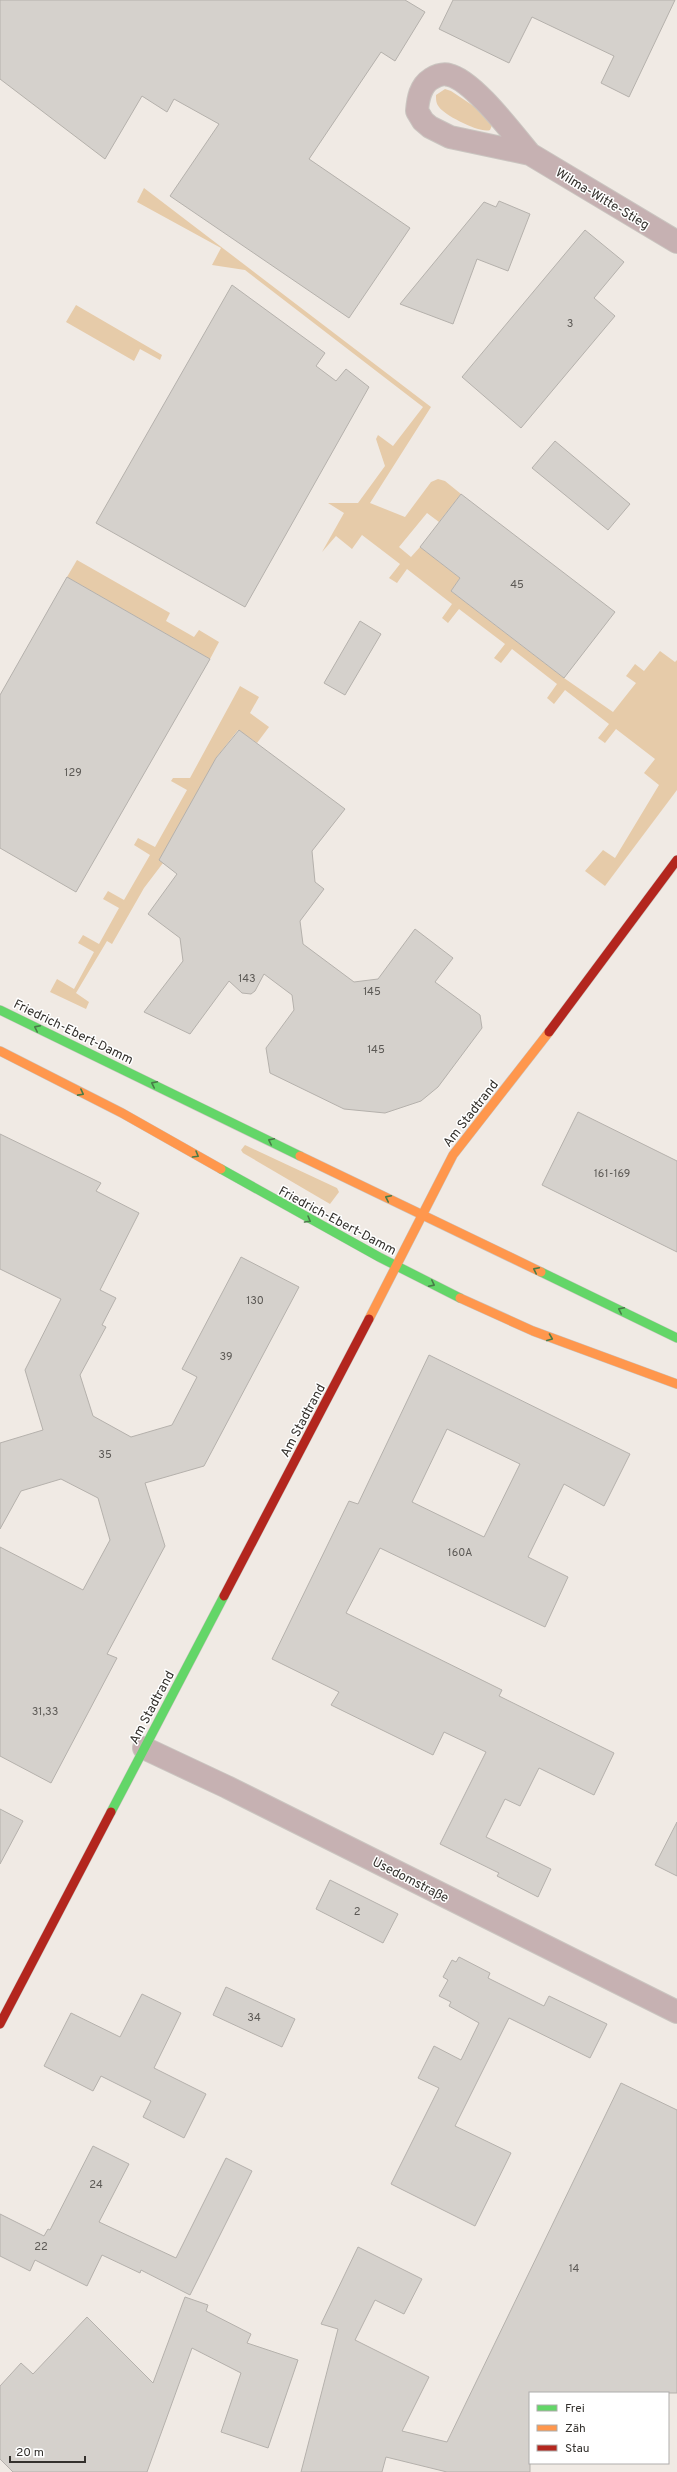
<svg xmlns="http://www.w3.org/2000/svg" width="677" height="2472" viewBox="0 0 677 2472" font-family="Overpass,sans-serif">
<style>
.green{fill:#e6cba9}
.building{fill:#d5d1cc;stroke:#b5b1ac;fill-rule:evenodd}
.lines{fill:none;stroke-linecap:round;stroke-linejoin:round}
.street-casing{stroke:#cac5c0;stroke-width:24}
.fast-casing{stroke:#cac5c0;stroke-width:10}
.slow-casing{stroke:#cac5c0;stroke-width:10}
.jam-casing{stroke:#cac5c0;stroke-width:10}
.street{stroke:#c6b1b2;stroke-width:22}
.fast{stroke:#63d668;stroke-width:9}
.slow{stroke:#ff974d;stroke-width:9}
.jam{stroke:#b3261e;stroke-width:9}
.oneway{stroke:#497b48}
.labels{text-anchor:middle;stroke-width:3;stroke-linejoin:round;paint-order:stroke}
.number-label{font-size:11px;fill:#5c5955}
.street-label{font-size:13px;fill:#34312d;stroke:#fff}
</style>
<rect width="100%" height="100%" fill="#f0eae4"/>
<!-- green -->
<g class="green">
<path d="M 445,89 L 451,91 L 490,117 L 493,123 L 490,130 C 481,134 444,115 439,107 C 436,103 436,100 436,95 Z"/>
<path d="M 144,188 L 431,407 L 370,503 L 405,517 L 431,482 L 438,479 L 445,481 L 461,494 L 439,522 L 427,513 L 399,547 L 411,557 L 420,547 L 460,578 L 451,591 L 564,678 L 613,712 L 636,683 L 626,676 L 635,664 L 644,671 L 660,651 L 675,662 L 677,660 L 677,790 L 605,886 L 585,871 L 603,850 L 615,858 L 659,785 L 644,773 L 655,759 L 616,729 L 605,743 L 598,738 L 609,724 L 565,690 L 554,704 L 547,698 L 557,684 L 512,649 L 501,663 L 494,658 L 505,644 L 459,609 L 448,623 L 442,618 L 452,604 L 407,569 L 397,583 L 389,578 L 400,564 L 362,535 L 352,549 L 336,536 L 322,552 L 344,513 L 328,503 L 358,503 L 385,466 L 376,439 L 378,435 L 393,446 L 423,407 L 245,270 L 212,265 L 221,248 L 137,202 Z"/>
<path d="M 76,305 L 162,355 L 160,360 L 140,349 L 134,361 L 66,322 Z"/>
<path d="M 77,560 L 170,613 L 166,621 L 194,637 L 199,630 L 219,642 L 210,659 L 67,577 Z"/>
<path d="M 240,686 L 259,697 L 250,713 L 269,727 L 257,743 L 238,730 L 216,758 L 163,863 L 144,888 L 112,944 L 107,941 L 76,993 L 89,1002 L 86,1009 L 50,992 L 57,979 L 74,989 L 94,952 L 78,943 L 83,935 L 99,944 L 119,908 L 103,899 L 108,891 L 124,900 L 150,855 L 134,845 L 138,838 L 155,847 L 187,790 L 171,781 L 173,778 L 190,778 Z"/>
<path d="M 245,1145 L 337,1188 L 339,1192 L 330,1204 L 243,1153 L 241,1150 Z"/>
</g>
<!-- building -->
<g class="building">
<path d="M 0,0 L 405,0 L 425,12 L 395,61 L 381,52 L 309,159 L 410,228 L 349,318 L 170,196 L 219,124 L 174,99 L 167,112 L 142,96 L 105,159 L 0,79 Z"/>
<path d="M 453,0 L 675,0 L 629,97 L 601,83 L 614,56 L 532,17 L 509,63 L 439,29 Z"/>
<path d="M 499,201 L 530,214 L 508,271 L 477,259 L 453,324 L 400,304 L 484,202 L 496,207 Z"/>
<path d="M 585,230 L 624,262 L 594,298 L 615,316 L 521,428 L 462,377 Z"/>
<path d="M 232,285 L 325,353 L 316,366 L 336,381 L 346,369 L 369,387 L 245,607 L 96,523 Z"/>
<path d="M 555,441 L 630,504 L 608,530 L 532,468 Z"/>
<path d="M 461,494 L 615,612 L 564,678 L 451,591 L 460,578 L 420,547 Z"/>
<path d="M 67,577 L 210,659 L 76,892 L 0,848 L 0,695 Z"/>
<path d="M 360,621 L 381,634 L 345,695 L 324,683 Z"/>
<path d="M 239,730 L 345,809 L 312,851 L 315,882 L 324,889 L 300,921 L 303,944 L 354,982 L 378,979 L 415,929 L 453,958 L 435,982 L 480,1015 L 482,1028 L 438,1087 L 421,1101 L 385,1113 L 344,1109 L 270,1073 L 266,1048 L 294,1010 L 292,995 L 264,974 L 255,991 L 251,994 L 242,993 L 229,981 L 190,1034 L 144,1012 L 183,961 L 180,938 L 148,914 L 177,874 L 159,860 L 216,758 Z"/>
<path d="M 578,1112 L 677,1161 L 677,1252 L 542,1185 Z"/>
<path d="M 0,1134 L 101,1183 L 96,1191 L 139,1213 L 100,1290 L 116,1298 L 102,1325 L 106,1327 L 80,1375 L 93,1416 L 131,1437 L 172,1425 L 197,1377 L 182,1369 L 241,1257 L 299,1287 L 204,1466 L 145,1483 L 165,1546 L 107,1654 L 117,1658 L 51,1783 L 0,1756 L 0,1547 L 83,1590 L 110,1540 L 98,1498 L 61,1479 L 21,1491 L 0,1529 L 0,1443 L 43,1430 L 25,1370 L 61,1299 L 0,1269 Z"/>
<path d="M 429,1355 L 630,1454 L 604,1506 L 564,1484 L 528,1557 L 568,1577 L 545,1627 L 380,1548 L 346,1613 L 502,1690 L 499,1696 L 614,1753 L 594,1795 L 539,1768 L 520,1806 L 505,1799 L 486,1837 L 551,1869 L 538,1897 L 497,1876 L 499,1873 L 440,1844 L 486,1752 L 444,1732 L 433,1755 L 331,1705 L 339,1692 L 272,1659 L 349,1501 L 358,1504 ZM 447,1429 L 520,1464 L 484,1537 L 412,1502 Z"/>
<path d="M 0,1809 L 23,1821 L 0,1864 Z"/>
<path d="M 677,1822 L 677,1876 L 655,1865 Z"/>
<path d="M 330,1880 L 398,1914 L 383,1943 L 316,1909 Z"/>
<path d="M 459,1957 L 490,1973 L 488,1978 L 544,2006 L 549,1996 L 607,2024 L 590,2058 L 509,2018 L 455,2126 L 511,2153 L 475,2226 L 391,2184 L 439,2088 L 418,2078 L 434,2046 L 461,2060 L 479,2023 L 449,2006 L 451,2002 L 439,1996 L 448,1980 L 443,1977 L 452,1960 L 456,1962 Z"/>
<path d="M 226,1987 L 295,2019 L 282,2047 L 213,2015 Z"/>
<path d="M 142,1994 L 181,2013 L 154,2068 L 206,2094 L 184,2138 L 143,2117 L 151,2101 L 101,2076 L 93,2091 L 44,2066 L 71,2013 L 120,2037 Z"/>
<path d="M 621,2083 L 677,2110 L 677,2393 L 530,2393 L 530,2472 L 447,2472 L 386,2457 L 382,2472 L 301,2472 L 338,2329 L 321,2324 L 358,2247 L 422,2279 L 404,2314 L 375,2300 L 355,2340 L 429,2377 L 402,2431 L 447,2442 Z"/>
<path d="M 93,2146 L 129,2164 L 99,2222 L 176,2258 L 226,2158 L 252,2171 L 190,2295 L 141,2270 L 140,2273 L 102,2255 L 87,2286 L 35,2260 L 30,2271 L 0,2256 L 0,2214 L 44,2236 L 48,2229 L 50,2230 Z"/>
<path d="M 185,2297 L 208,2305 L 206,2311 L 251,2334 L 247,2343 L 298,2360 L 268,2448 L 221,2432 L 241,2373 L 192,2348 L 147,2472 L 13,2472 L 0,2459 L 0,2386 L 21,2363 L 33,2374 L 87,2317 L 153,2383 Z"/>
</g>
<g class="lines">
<defs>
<g id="street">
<path d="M 530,154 C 513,134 473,80 449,75 C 443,73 436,76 431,79 C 420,86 418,99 417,111 L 423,121 L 430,127 L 450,137 L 530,154 L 677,242"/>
<path d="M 144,1748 L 227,1787 L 677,2012"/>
</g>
<g id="fast">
<path d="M 0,1010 L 300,1156"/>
<path d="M 221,1169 L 379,1257 L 460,1298"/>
<path d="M 541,1272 L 677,1338"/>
<path d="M 111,1812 L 224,1596"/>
</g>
<g id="slow">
<path d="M 0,1051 L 122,1113 L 221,1169"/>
<path d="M 300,1156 L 541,1272"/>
<path d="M 460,1298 L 533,1331 L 677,1384"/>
<path d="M 369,1319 L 453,1155 L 549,1032"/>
</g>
<g id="jam">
<path d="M 549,1032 L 677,860"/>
<path d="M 224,1596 L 369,1319"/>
<path d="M 0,2024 L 111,1812"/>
</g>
</defs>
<!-- street casing -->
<use href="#street" class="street-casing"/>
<!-- fast casing -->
<use href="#fast" class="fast-casing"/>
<!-- slow casing -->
<use href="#slow" class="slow-casing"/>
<!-- jam casing -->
<use href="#jam" class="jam-casing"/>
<!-- street -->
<use href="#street" class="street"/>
<!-- fast -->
<use href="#fast" class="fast"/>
<!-- slow -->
<use href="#slow" class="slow"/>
<!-- jam -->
<use href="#jam" class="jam"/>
</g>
<!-- one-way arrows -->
<defs><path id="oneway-chevron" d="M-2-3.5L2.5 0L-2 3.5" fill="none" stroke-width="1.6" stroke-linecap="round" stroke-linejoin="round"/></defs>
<g class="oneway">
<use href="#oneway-chevron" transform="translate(37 1028) rotate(-154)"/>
<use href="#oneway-chevron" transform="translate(154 1084) rotate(-154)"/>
<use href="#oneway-chevron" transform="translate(81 1093) rotate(28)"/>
<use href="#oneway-chevron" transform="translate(271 1141) rotate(-154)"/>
<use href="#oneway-chevron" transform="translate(196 1155) rotate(30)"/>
<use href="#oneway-chevron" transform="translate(388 1198) rotate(-154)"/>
<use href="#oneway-chevron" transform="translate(308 1220) rotate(30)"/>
<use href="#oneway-chevron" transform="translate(536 1270) rotate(-154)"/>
<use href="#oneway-chevron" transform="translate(432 1284) rotate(27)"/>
<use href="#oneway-chevron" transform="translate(621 1310) rotate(-154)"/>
<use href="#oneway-chevron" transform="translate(550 1338) rotate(22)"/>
</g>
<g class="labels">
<!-- number labels -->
<g class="number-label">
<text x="570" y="327">3</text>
<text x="517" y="588">45</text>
<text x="73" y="776">129</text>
<text x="247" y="982">143</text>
<text x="372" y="995">145</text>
<text x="376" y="1053">145</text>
<text x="612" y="1177">161-169</text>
<text x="255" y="1304">130</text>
<text x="226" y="1360">39</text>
<text x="105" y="1458">35</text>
<text x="460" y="1556">160A</text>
<text x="45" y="1715">31,33</text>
<text x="357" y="1915">2</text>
<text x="254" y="2021">34</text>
<text x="96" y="2188">24</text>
<text x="41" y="2250">22</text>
<text x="574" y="2272">14</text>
</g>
<!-- street labels -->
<g class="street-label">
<text transform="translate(603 198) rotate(31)" y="5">Wilma-Witte-Stieg</text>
<text transform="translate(74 1031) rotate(26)" y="5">Friedrich-Ebert-Damm</text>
<text transform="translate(470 1113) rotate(-52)" y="5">Am Stadtrand</text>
<text transform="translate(338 1220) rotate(28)" y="5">Friedrich-Ebert-Damm</text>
<text transform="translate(302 1420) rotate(-62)" y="5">Am Stadtrand</text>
<text transform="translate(151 1707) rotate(-62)" y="5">Am Stadtrand</text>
<text transform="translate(411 1879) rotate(27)" y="5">Usedomstraße</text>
</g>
</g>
<!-- legend -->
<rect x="529" y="2392" width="140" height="72" fill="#ffffff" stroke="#aeadab"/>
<rect x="537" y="2405" width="20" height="6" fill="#63d668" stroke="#aeadab"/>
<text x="565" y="2412" font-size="12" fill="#34312d">Frei</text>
<rect x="537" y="2425" width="20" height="6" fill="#ff974d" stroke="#aeadab"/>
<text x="565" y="2432" font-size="12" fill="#34312d">Zäh</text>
<rect x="537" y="2445" width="20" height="6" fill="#b3261e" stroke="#aeadab"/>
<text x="565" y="2452" font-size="12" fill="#34312d">Stau</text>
<!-- scale -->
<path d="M10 2456v6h75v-6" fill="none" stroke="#34312d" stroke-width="2"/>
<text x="16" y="2456" font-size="12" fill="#34312d" stroke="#ffffff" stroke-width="3" paint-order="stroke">20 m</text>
</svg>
